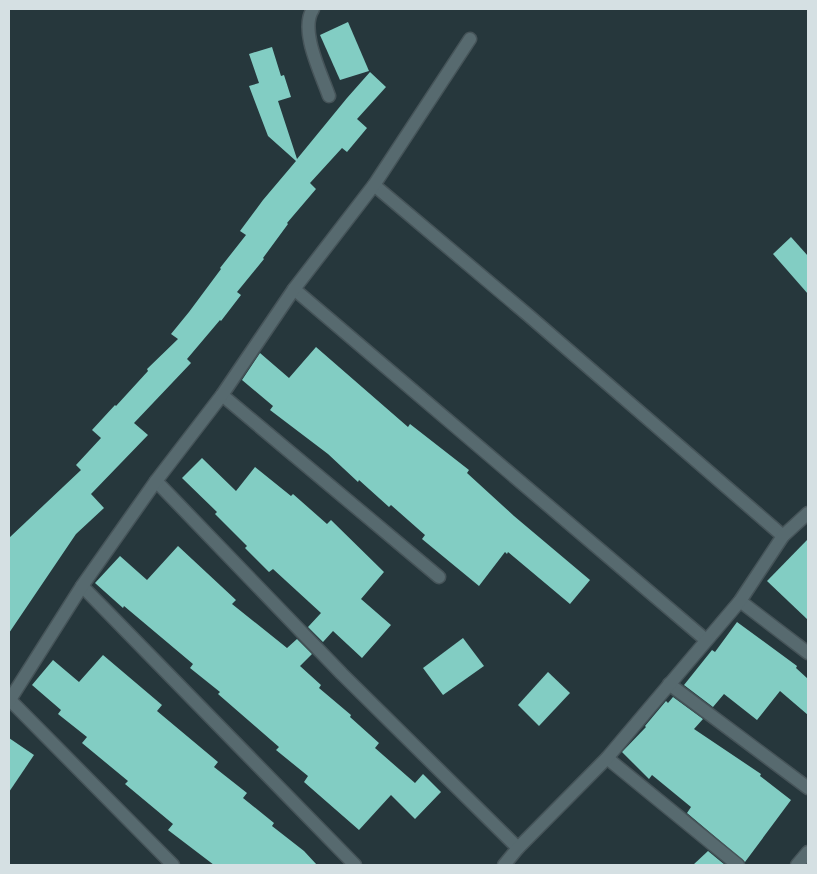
<svg xmlns="http://www.w3.org/2000/svg" width="817" height="874" viewBox="0 0 817 874" font-family="Spectral,serif">
<style>
.building{fill:#82cdc3}
.lines{fill:none;stroke-linecap:round;stroke-linejoin:round}
.minor-casing{stroke:#465459;stroke-width:15}
.minor{stroke:#576a6f;stroke-width:12}
</style>
<rect width="100%" height="100%" fill="#26373c"/>
<!-- building -->
<g class="building">
<path d="M 348,22 L 369,71 L 340,80 L 320,35 Z"/>
<path d="M 272,47 L 281,76 L 284,75 L 291,97 L 278,101 L 297,159 L 347,98 L 370,72 L 386,87 L 357,119 L 367,128 L 347,152 L 342,148 L 310,183 L 316,189 L 287,223 L 288,224 L 263,258 L 264,259 L 237,292 L 241,295 L 221,321 L 220,320 L 187,359 L 191,363 L 134,423 L 148,435 L 91,494 L 104,508 L 76,534 L 9,633 L 9,538 L 81,470 L 76,465 L 101,438 L 92,430 L 115,405 L 116,406 L 148,371 L 147,369 L 178,339 L 171,334 L 189,312 L 221,269 L 220,268 L 246,235 L 240,231 L 263,200 L 296,161 L 268,136 L 249,86 L 259,83 L 249,54 Z"/>
<path d="M 791,237 L 808,256 L 808,294 L 773,254 Z"/>
<path d="M 316,347 L 408,427 L 410,424 L 469,470 L 467,473 L 514,516 L 590,580 L 570,604 L 508,552 L 507,554 L 505,552 L 479,586 L 422,539 L 425,535 L 391,505 L 389,507 L 359,480 L 358,482 L 328,454 L 270,410 L 273,406 L 242,380 L 260,353 L 289,378 Z"/>
<path d="M 202,458 L 236,491 L 255,467 L 291,496 L 293,494 L 327,524 L 331,520 L 384,572 L 361,599 L 391,625 L 362,658 L 333,631 L 323,642 L 308,627 L 321,613 L 273,569 L 269,572 L 245,548 L 247,546 L 215,514 L 217,512 L 182,478 Z"/>
<path d="M 808,539 L 808,620 L 767,581 Z"/>
<path d="M 178,546 L 236,600 L 232,604 L 287,648 L 297,639 L 312,654 L 300,666 L 321,685 L 319,688 L 351,715 L 350,717 L 379,743 L 375,748 L 415,783 L 423,774 L 441,792 L 415,819 L 391,795 L 359,830 L 304,782 L 308,776 L 276,750 L 279,747 L 218,694 L 220,692 L 190,668 L 193,664 L 124,606 L 123,608 L 95,583 L 120,556 L 147,580 Z"/>
<path d="M 737,622 L 797,666 L 796,668 L 808,679 L 808,715 L 780,691 L 757,720 L 724,694 L 713,707 L 684,685 L 712,650 L 715,652 Z"/>
<path d="M 463,638 L 484,666 L 443,695 L 423,668 Z"/>
<path d="M 103,655 L 162,705 L 157,711 L 218,762 L 214,767 L 247,793 L 243,798 L 274,823 L 272,826 L 304,851 L 317,865 L 214,865 L 168,830 L 173,824 L 125,784 L 128,781 L 82,743 L 87,737 L 58,714 L 61,710 L 32,685 L 53,660 L 79,682 Z"/>
<path d="M 548,672 L 570,693 L 539,726 L 518,705 Z"/>
<path d="M 673,697 L 703,719 L 694,729 L 761,774 L 760,776 L 791,800 L 745,862 L 687,813 L 691,807 L 652,775 L 649,779 L 622,752 L 646,727 L 645,726 L 666,701 L 668,703 Z"/>
<path d="M 9,738 L 34,755 L 9,792 Z"/>
<path d="M 708,851 L 725,865 L 693,865 Z"/>
</g>
<g class="lines">
<defs>
<g id="minor">
<path d="M 313,9 C 299,30 321,73 329,96"/>
<path d="M 374,185 L 528,315 L 783,536"/>
<path d="M 294,289 L 706,640"/>
<path d="M 222,395 L 439,577"/>
<path d="M 156,481 L 342,674 L 518,848"/>
<path d="M 82,586 L 355,865"/>
<path d="M 740,601 L 808,653"/>
<path d="M 669,684 L 808,788"/>
<path d="M 10,700 L 173,865"/>
<path d="M 9,701 L 82,586 L 156,481 L 222,395 L 294,289 L 374,185 L 470,39"/>
<path d="M 607,758 L 738,865"/>
<path d="M 504,865 L 518,848 L 607,758 L 740,601 L 783,536 L 808,513"/>
<path d="M 797,865 L 808,852"/>
</g>
</defs>
<!-- minor casing -->
<use href="#minor" class="minor-casing"/>
<!-- minor -->
<use href="#minor" class="minor"/>
</g>
<!-- border -->
<rect width="817" height="874" fill="none" stroke="#d5e0e3" stroke-width="20"/>
</svg>
